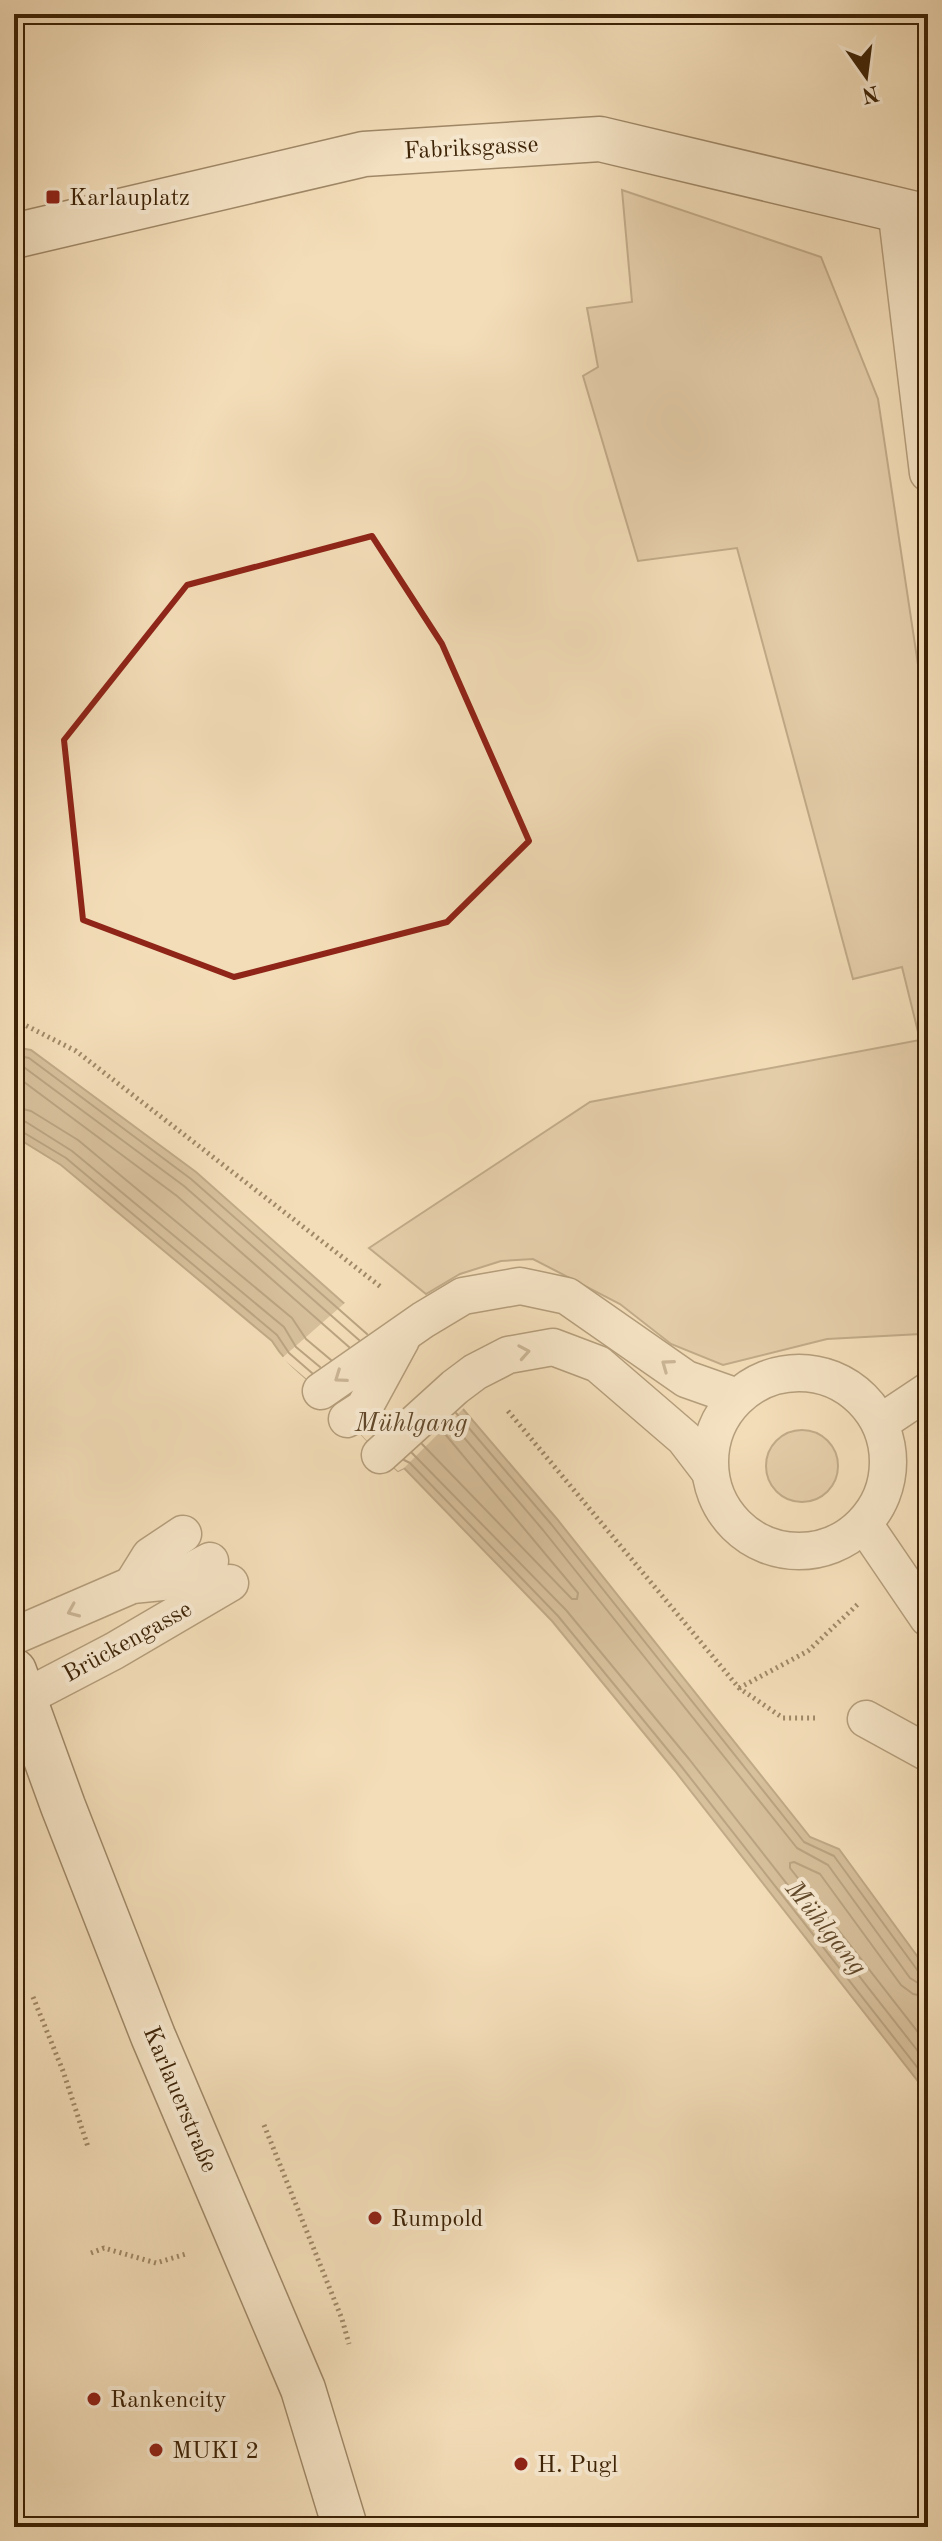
<svg xmlns="http://www.w3.org/2000/svg" width="942" height="2541" viewBox="0 0 942 2541" font-family="'Old Standard TT',serif">
<style>
.green{fill:#d4bd9a;stroke:#887050;stroke-width:2}
.water{fill:#b59e7b;stroke:#856d4c;stroke-width:2}
.pier{fill:#f3ddb8}
.lines{fill:none;stroke-linecap:round;stroke-linejoin:round}
.shore{stroke:#796040;stroke-width:2}
.lane-casing{stroke:#6a5232;stroke-width:39}
.secondary-casing{stroke:#3d2306;stroke-width:47}
.path{stroke:#3d2306;stroke-width:5;stroke-dasharray:2 4;stroke-linecap:butt}
.lane{stroke:#f7e9d1;stroke-width:36}
.secondary{stroke:#f7e9d1;stroke-width:44}
.oneway{stroke:#9a866c}
.marked{fill:none;stroke:#8f2418;stroke-width:6;stroke-linejoin:round}
.poi-dot{fill:#8f2418;stroke:#f7e9d1;stroke-width:3}
.labels{text-anchor:middle;stroke-width:8;stroke-linejoin:round;paint-order:stroke}
.street-label{font-size:24px;fill:#3d2306;stroke:#f7e9d1}
.poi-label{font-size:24px;fill:#3d2306;stroke:#f7e9d1;text-anchor:start}
.water-label{font-size:26px;font-style:italic;fill:#614829;stroke:#f7e9d1}
</style>
<rect width="100%" height="100%" fill="#f3ddb8"/>
<filter id="stains"><feTurbulence type="fractalNoise" baseFrequency=".0025" numOctaves="4"/><feColorMatrix values="0 0 0 0 .2 0 0 0 0 .09 0 0 0 0 .02 0 0 0 .5 -.17"/></filter>
<radialGradient id="worn" r=".72"><stop offset=".6" stop-color="#630" stop-opacity="0"/><stop offset="1" stop-color="#630" stop-opacity=".3"/></radialGradient>
<!-- green -->
<g class="green">
<path d="M 622,190 L 821,257 L 878,399 L 928,731 L 928,1330 L 921,1334 L 827,1339 L 723,1365 L 671,1344 L 620,1304 L 533,1259 L 501,1261 L 460,1274 L 426,1294 L 369,1248 L 590,1102 L 920,1040 L 902,967 L 853,979 L 737,548 L 638,561 L 583,376 L 598,367 L 587,308 L 632,302 Z"/>
<circle cx="802" cy="1466" r="36"/>
</g>
<!-- water -->
<path class="water" d="M 14,1047 L 31,1050 L 196,1172 L 463,1409 L 557,1519 L 810,1837 L 839,1849 L 928,1971 L 928,2094 L 675,1771 L 552,1621 L 404,1468 L 398,1471 C 369,1446 347,1415 319,1390 C 300,1372 286,1364 272,1341 L 61,1165 L 14,1136 Z"/>
<!-- pier -->
<path class="pier" d="M 347,1301 L 466,1406 L 404,1468 L 398,1471 L 380,1455 L 321,1391 L 282,1358 Z"/>
<g class="lines">
<!-- shore -->
<g class="shore">
<path d="M 14,1055 L 29,1058 L 191,1179 L 367,1334"/>
<path d="M 14,1065 L 25,1068 L 184,1186 L 359,1340"/>
<path d="M 14,1077 L 20,1079 L 177,1196 L 349,1347"/>
<path d="M 14,1107 L 31,1111 L 78,1140 L 292,1318 L 306,1339 L 331,1360"/>
<path d="M 14,1119 L 26,1122 L 72,1151 L 284,1327 L 296,1347 L 320,1367"/>
<path d="M 14,1130 L 21,1131 L 66,1158 L 277,1335 L 289,1353 L 312,1373"/>
<path d="M 456,1413 L 551,1524 L 804,1842 L 834,1856 L 918,1971 L 928,1975"/>
<path d="M 449,1420 L 543,1530 L 797,1848 L 828,1865 L 910,1978 L 918,1983 L 928,1985"/>
<path d="M 422,1444 L 572,1599 L 577,1599 L 578,1593 L 440,1428"/>
<path d="M 412,1453 L 566,1610 L 689,1759 L 928,2064"/>
<path d="M 404,1460 L 410,1463 L 558,1616 L 681,1766 L 928,2081"/>
<path d="M 928,1997 L 913,1994 L 901,1985 L 820,1874 L 794,1862 L 790,1863 L 790,1868 L 928,2045"/>
</g>
<defs>
<g id="lane">
<path d="M 896,208 L 928,473"/>
<circle cx="799" cy="1462" r="89"/>
<path d="M 321,1391 L 423,1320 L 463,1296 L 520,1286 L 567,1296 L 686,1379 L 737,1397"/>
<path d="M 347,1419 L 364,1408 L 401,1340"/>
<path d="M 880,1423 L 928,1391"/>
<path d="M 380,1455 L 455,1387 L 475,1372 L 508,1355 L 553,1347 L 598,1364 L 684,1438 L 710,1472"/>
<path d="M 864,1524 L 928,1618"/>
<path d="M 132,1585 L 150,1556 L 183,1534"/>
<path d="M 14,1636 L 132,1585 L 172,1581 L 210,1561"/>
<path d="M 24,1698 L 114,1651 L 230,1583"/>
<path d="M 866,1719 L 928,1753"/>
</g>
<g id="secondary">
<path d="M 14,236 L 364,154 L 600,139 L 928,217"/>
<path d="M 14,1671 L 63,1806 L 153,2036 L 303,2389 L 345,2527"/>
</g>
</defs>
<!-- lane casing -->
<use href="#lane" class="lane-casing"/>
<!-- secondary casing -->
<use href="#secondary" class="secondary-casing"/>
<!-- path -->
<g class="path">
<path d="M 21,1023 L 76,1051 L 381,1287"/>
<path d="M 508,1411 L 739,1688 L 783,1718 L 815,1718"/>
<path d="M 739,1688 L 808,1651 L 858,1604"/>
<path d="M 33,1997 L 63,2071 L 88,2147"/>
<path d="M 264,2125 L 342,2319 L 349,2344"/>
<path d="M 91,2253 L 104,2248 L 156,2263 L 186,2254"/>
</g>
<!-- lane -->
<use href="#lane" class="lane"/>
<!-- secondary -->
<use href="#secondary" class="secondary"/>
</g>
<!-- one-way arrows -->
<defs><path id="oneway-chevron" d="M-2-3.5L2.5 0L-2 3.5" fill="none" stroke-width="1.6" stroke-linecap="round" stroke-linejoin="round" transform="scale(2)"/></defs>
<g class="oneway">
<use href="#oneway-chevron" transform="translate(524 1352) rotate(-10)"/>
<use href="#oneway-chevron" transform="translate(667 1365) rotate(-144)"/>
<use href="#oneway-chevron" transform="translate(340 1377) rotate(145)"/>
<use href="#oneway-chevron" transform="translate(73 1611) rotate(157)"/>
</g>
<!-- marked area -->
<path d="M0 0H942V2541H0ZM 372,536 L 442,644 L 529,841 L 447,922 L 234,977 L 83,920 L 64,740 L 187,585 Z" fill="#f3ddb8" fill-opacity=".55" fill-rule="evenodd"/>
<path class="marked" d="M 372,536 L 442,644 L 529,841 L 447,922 L 234,977 L 83,920 L 64,740 L 187,585 Z"/>
<!-- markers -->
<g class="poi-dot">
<rect x="45" y="189" width="16" height="16" rx="4"/>
<circle cx="375" cy="2218" r="8"/>
<circle cx="94" cy="2399" r="8"/>
<circle cx="156" cy="2450" r="8"/>
<circle cx="521" cy="2464" r="8"/>
</g>
<g class="labels">
<!-- street labels -->
<g class="street-label">
<text transform="translate(471 147) rotate(-3)" y="8">Fabriksgasse</text>
<text transform="translate(127 1641) rotate(-29)" y="8">Brückengasse</text>
<text transform="translate(181 2099) rotate(67)" y="8">Karlauerstraße</text>
</g>
<!-- poi labels -->
<g class="poi-label">
<text x="69" y="205">Karlauplatz</text>
<text x="391" y="2226">Rumpold</text>
<text x="110" y="2407">Rankencity</text>
<text x="172" y="2458">MUKI 2</text>
<text x="537" y="2472">H. Pugl</text>
</g>
<!-- water labels -->
<g class="water-label">
<text x="411" y="1431">Mühlgang</text>
<text transform="translate(827 1927) rotate(51)" y="9">Mühlgang</text>
</g>
</g>
<!-- margin -->
<rect width="942" height="2541" fill="none" stroke="#f3ddb8" stroke-width="48"/>
<rect x="16" y="16" width="910" height="2509" fill="none" stroke="#3d2306" stroke-width="4"/>
<rect x="24" y="24" width="894" height="2493" fill="none" stroke="#3d2306" stroke-width="2"/>
<!-- north arrow -->
<g transform="translate(866 76) rotate(166)" stroke="#f7e9d1" stroke-width="6" paint-order="stroke">
<path d="M0-6L14 30L0 20L-14 30Z" fill="#3d2306"/>
<text y="-12" font-size="22" font-weight="bold" text-anchor="middle" fill="#3d2306">N</text>
</g>
<rect width="100%" height="100%" filter="url(#stains)"/>
<rect width="100%" height="100%" fill="url(#worn)"/>
</svg>
